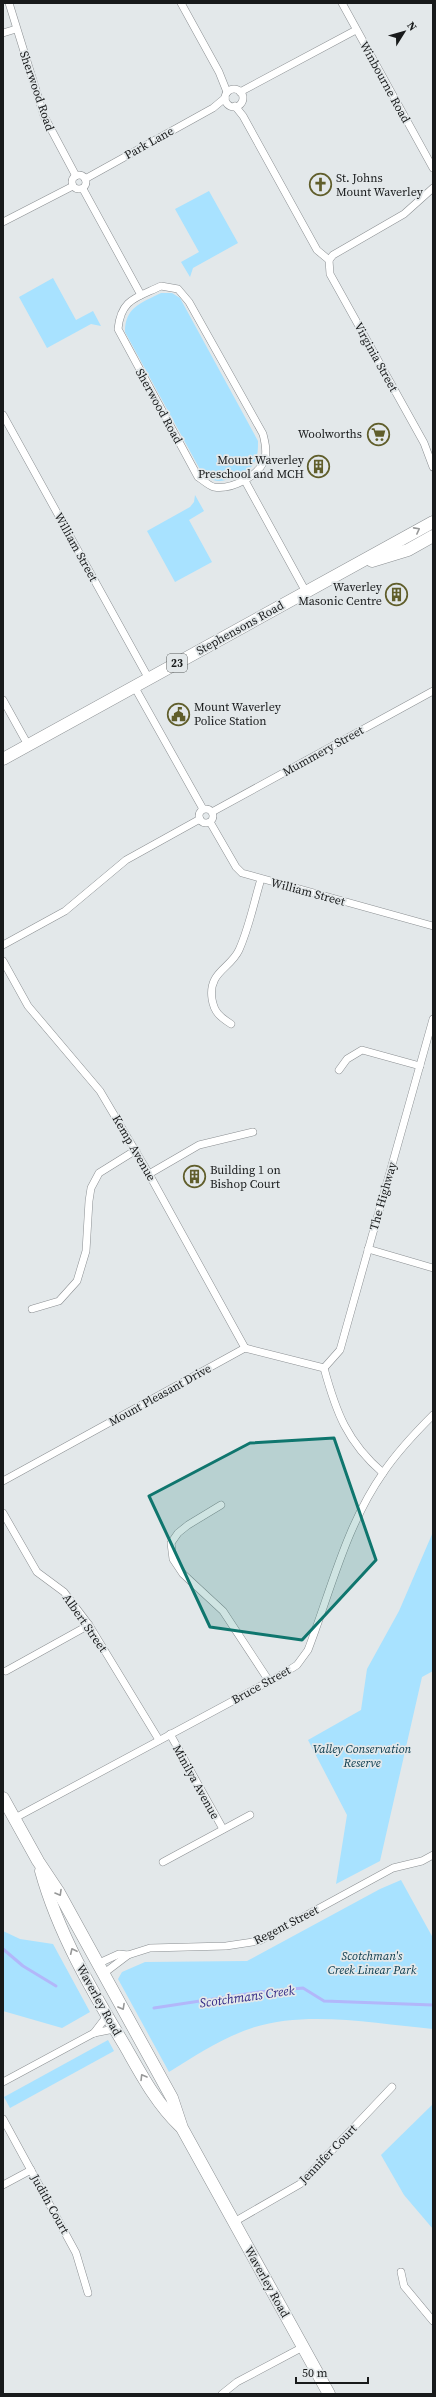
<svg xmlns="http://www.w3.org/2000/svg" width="436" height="2397" viewBox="0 0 436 2397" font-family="'Source Serif 4',serif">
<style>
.green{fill:#a8e2ff}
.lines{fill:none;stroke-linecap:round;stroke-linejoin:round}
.stream{stroke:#b2b7fa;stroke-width:3}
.minor-casing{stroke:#8b8f92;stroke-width:8}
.primary-casing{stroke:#8b8f92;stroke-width:13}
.minor{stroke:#fff;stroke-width:7}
.primary{stroke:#fff;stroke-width:12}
.oneway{stroke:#979898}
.marked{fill:#0f766e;fill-opacity:0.2;stroke:#0f766e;stroke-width:3;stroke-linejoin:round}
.labels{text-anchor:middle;stroke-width:3.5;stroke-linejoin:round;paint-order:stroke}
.shield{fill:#e3e8ea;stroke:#555859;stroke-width:1}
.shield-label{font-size:11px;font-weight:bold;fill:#181a1b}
.street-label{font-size:12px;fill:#181a1b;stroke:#e3e8ea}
.poi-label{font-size:12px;fill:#181a1b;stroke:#e3e8ea;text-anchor:start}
.park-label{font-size:12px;font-style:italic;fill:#043548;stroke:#e3e8ea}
.water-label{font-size:13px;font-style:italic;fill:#322885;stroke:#e3e8ea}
</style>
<rect width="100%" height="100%" fill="#e3e8ea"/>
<!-- green -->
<g class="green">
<path d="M 209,191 L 238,243 L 193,268 L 190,277 L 181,262 L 199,252 L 175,209 Z"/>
<path d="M 53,278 L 76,320 L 93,311 L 101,326 L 91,324 L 47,348 L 19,297 Z"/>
<path d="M 161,293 L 172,293 L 180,298 L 258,441 C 258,449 258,457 254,463 C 249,473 228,481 218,481 C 213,481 207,477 203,475 L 125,332 C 125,307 141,303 161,293 Z"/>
<path d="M 195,495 L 204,511 L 189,520 L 212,562 L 175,582 L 147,531 L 190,507 L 194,502 Z"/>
<path d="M 433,1532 L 433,1671 L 422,1677 L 380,1861 L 336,1884 L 347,1815 L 308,1740 L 361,1710 L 367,1669 L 399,1611 Z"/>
<path d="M 401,1880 L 433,1938 L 433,2029 C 376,2024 307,2010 252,2028 C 222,2038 196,2055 169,2072 L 118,1979 L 122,1972 L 145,1962 L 247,1961 L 380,1889 Z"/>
<path d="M 3,1931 L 20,1939 L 53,1944 L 90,2012 L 62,2028 L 3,2011 Z"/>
<path d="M 108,2040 L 114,2051 L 10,2108 L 4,2097 Z"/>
<path d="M 433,2104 L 433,2229 L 404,2195 L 381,2155 Z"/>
</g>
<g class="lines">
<!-- stream -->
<g class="stream">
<path d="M 3,1949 L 23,1966 L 56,1986"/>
<path d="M 154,2008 L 259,1992 L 303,1988 L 324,2001 L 433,2005"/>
</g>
<defs>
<g id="minor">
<path d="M 9,3 L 44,116 L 76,176"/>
<path d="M 181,3 L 219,72 L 227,92"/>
<path d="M 342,3 L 433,168"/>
<path d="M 3,33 L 16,29"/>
<circle cx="234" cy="98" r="9"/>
<path d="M 240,92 L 356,30"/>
<path d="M 235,106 L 243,116 L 317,250 L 329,260 L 330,274 L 424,443 L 433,467"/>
<circle cx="79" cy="182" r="7"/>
<path d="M 85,179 L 213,108 L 225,98"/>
<path d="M 83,189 L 141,295"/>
<path d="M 3,222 L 73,186"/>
<path d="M 329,260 L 333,255 L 404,214 L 433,188"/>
<path d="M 161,286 L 178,289 L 189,302 L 263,434 C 265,442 267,450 265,458 C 260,476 231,490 214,487 C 209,486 203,480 198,477 L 118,329 C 121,299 136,298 161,286 Z"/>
<path d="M 3,415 L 149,679"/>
<path d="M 244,479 L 306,592"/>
<path d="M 134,686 L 203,809"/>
<path d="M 3,700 L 28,745"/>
<circle cx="206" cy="816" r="7"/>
<path d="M 212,812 L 433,691"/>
<path d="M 210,822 L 236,867 L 242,873 L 433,926"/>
<path d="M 3,945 L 65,911 L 126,860 L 200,819"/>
<path d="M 3,961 L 28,1006 L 100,1091 L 149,1174 L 245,1348"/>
<path d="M 231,1024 C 220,1017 214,1012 212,999 C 208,972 230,969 239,950 C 249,928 254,902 261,879"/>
<path d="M 339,1070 L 347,1059 L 362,1050 L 420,1066"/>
<path d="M 149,1174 L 199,1145 L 253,1132"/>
<path d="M 368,1249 L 433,1268"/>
<path d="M 32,1309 L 59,1301 L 77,1281 L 86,1251 L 89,1201 L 91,1188 L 99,1173 L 136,1150"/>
<path d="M 324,1368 L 340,1350 L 433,1019"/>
<path d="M 324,1368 C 336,1412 347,1442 383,1473"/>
<path d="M 3,1481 L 245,1348 L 324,1368"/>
<path d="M 221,1505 L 188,1525 L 178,1533 L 171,1543 L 173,1559 L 183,1574 L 223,1611 L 269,1681"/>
<path d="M 3,1513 L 37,1572 L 64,1592 L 89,1625 L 159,1740"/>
<path d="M 6,1671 L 89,1625"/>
<path d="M 170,1734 L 223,1829"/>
<path d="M 15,1818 L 283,1674 L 297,1665 L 308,1650 C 331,1590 346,1526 383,1473 C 397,1452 415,1433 433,1415"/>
<path d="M 163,1862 L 250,1815"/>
<path d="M 97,1964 L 119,1954 L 128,1955 L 150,1948 L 226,1946 L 259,1941 L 393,1868 L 422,1861 L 433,1855"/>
<path d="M 103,1974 L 128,1955"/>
<path d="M 94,2033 L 107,2016"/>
<path d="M 3,2082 L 94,2033 L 114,2029"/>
<path d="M 3,2119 L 76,2253 L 88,2293"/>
<path d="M 3,2185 L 31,2170"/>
<path d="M 234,2222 L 300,2184 L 392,2087"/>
<path d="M 401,2272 L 404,2286 L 433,2321"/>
<path d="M 222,2394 L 237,2382 L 303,2347"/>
</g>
<g id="primary">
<path d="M 372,561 L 408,550 L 433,536"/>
<path d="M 3,759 L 433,522"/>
<path d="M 3,1798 L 38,1861 L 58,1891 L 172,2098 L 182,2128 L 329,2394"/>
<path d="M 41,1871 C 58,1933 92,1991 125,2046 C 141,2074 156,2103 180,2126"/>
</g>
</defs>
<!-- minor casing -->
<use href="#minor" class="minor-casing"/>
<!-- primary casing -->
<use href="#primary" class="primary-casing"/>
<!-- minor -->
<use href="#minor" class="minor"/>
<!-- primary -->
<use href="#primary" class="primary"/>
</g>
<!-- one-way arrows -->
<defs><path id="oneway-chevron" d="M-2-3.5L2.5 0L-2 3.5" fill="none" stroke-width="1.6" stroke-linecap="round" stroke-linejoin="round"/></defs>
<g class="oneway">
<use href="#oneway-chevron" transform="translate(417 530) rotate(-28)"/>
<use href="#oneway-chevron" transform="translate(59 1893) rotate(60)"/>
<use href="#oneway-chevron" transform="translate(73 1951) rotate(-115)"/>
<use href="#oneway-chevron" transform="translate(122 2007) rotate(61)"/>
<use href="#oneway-chevron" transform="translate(143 2077) rotate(-121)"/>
</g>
<!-- marked area -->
<path class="marked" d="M 334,1438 L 376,1560 L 302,1640 L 210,1627 L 149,1496 L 250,1443 Z"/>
<!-- icons -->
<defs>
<symbol id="church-ring" viewBox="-11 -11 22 22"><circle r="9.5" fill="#e3e8ea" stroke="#605e2b" stroke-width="1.5"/><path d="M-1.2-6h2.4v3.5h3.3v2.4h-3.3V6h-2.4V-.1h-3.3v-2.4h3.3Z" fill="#605e2b"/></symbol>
<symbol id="supermarket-ring" viewBox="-11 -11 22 22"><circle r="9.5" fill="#e3e8ea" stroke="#605e2b" stroke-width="1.5"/><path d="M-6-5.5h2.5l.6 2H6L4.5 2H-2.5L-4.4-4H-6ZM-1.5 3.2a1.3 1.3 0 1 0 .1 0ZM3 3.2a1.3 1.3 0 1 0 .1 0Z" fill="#605e2b"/></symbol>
<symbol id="building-ring" viewBox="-11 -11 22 22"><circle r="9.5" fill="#e3e8ea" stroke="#605e2b" stroke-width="1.5"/><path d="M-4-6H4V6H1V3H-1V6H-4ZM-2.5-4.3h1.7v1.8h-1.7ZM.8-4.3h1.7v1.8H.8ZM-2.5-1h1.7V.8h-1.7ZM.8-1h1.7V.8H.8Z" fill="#605e2b"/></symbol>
<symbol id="civic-ring" viewBox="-11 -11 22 22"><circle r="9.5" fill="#e3e8ea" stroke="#605e2b" stroke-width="1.5"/><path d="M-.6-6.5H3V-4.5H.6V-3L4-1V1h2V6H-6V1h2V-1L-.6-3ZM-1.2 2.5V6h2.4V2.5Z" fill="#605e2b"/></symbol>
</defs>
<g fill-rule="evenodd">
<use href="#church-ring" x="308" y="172" width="25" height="25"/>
<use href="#supermarket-ring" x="366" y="422" width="25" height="25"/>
<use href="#building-ring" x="306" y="454" width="25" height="25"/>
<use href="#building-ring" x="384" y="582" width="25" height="25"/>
<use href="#civic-ring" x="166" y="702" width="25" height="25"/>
<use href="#building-ring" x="182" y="1164" width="25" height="25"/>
</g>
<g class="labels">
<!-- shield labels -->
<rect class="shield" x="167" y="654" width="20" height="18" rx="3"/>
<g class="shield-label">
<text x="177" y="667">23</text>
</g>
<!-- street labels -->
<g class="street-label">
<text transform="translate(385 82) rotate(61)" y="4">Winbourne Road</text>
<text transform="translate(37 91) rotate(71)" y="4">Sherwood Road</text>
<text transform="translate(149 143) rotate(-29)" y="4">Park Lane</text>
<text transform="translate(376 357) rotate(61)" y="4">Virginia Street</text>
<text transform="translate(159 406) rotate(61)" y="4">Sherwood Road</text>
<text transform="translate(76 547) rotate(61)" y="4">William Street</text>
<text transform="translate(240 628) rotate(-29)" y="4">Stephensons Road</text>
<text transform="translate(323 751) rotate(-29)" y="4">Mummery Street</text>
<text transform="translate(308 892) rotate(15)" y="4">William Street</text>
<text transform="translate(134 1148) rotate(60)" y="4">Kemp Avenue</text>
<text transform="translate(383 1196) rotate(-74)" y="4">The Highway</text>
<text transform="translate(160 1395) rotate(-29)" y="4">Mount Pleasant Drive</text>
<text transform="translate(85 1623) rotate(55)" y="4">Albert Street</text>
<text transform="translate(261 1685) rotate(-29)" y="4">Bruce Street</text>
<text transform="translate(196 1782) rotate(61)" y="4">Minilya Avenue</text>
<text transform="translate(286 1925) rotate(-27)" y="4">Regent Street</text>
<text transform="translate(99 2000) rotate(61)" y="4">Waverley Road</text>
<text transform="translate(328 2154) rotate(-46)" y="4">Jennifer Court</text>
<text transform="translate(50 2204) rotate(61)" y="4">Judith Court</text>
<text transform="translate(267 2282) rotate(61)" y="4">Waverley Road</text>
</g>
<!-- poi labels -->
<g class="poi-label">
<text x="336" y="182">St. Johns<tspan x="336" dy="14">Mount Waverley</tspan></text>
<text x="362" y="438" text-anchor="end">Woolworths</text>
<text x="304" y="464" text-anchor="end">Mount Waverley<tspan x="304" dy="14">Preschool and MCH</tspan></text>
<text x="382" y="591" text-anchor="end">Waverley<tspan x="382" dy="14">Masonic Centre</tspan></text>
<text x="194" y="711">Mount Waverley<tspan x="194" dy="14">Police Station</tspan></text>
<text x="210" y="1174">Building 1 on<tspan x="210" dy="14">Bishop Court</tspan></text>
</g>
<!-- park labels -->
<g class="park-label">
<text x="362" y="1753">Valley Conservation<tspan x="362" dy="14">Reserve</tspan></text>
<text x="372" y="1960">Scotchman's<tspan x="372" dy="14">Creek Linear Park</tspan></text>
</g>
<!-- water labels -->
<g class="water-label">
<text transform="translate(247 1996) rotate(-8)" y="5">Scotchmans Creek</text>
</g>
</g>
<!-- border -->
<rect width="436" height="2397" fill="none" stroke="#181a1b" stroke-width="8"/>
<!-- north arrow -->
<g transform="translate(404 32) rotate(53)" stroke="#e3e8ea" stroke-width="3" paint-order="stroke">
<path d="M0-3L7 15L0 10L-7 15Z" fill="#181a1b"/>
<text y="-6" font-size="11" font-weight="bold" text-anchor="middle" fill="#181a1b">N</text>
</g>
<!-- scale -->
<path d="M296 2377v6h72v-6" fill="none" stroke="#181a1b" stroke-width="2"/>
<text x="302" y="2377" font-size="12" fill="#181a1b" stroke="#e3e8ea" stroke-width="3" paint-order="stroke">50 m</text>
</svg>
